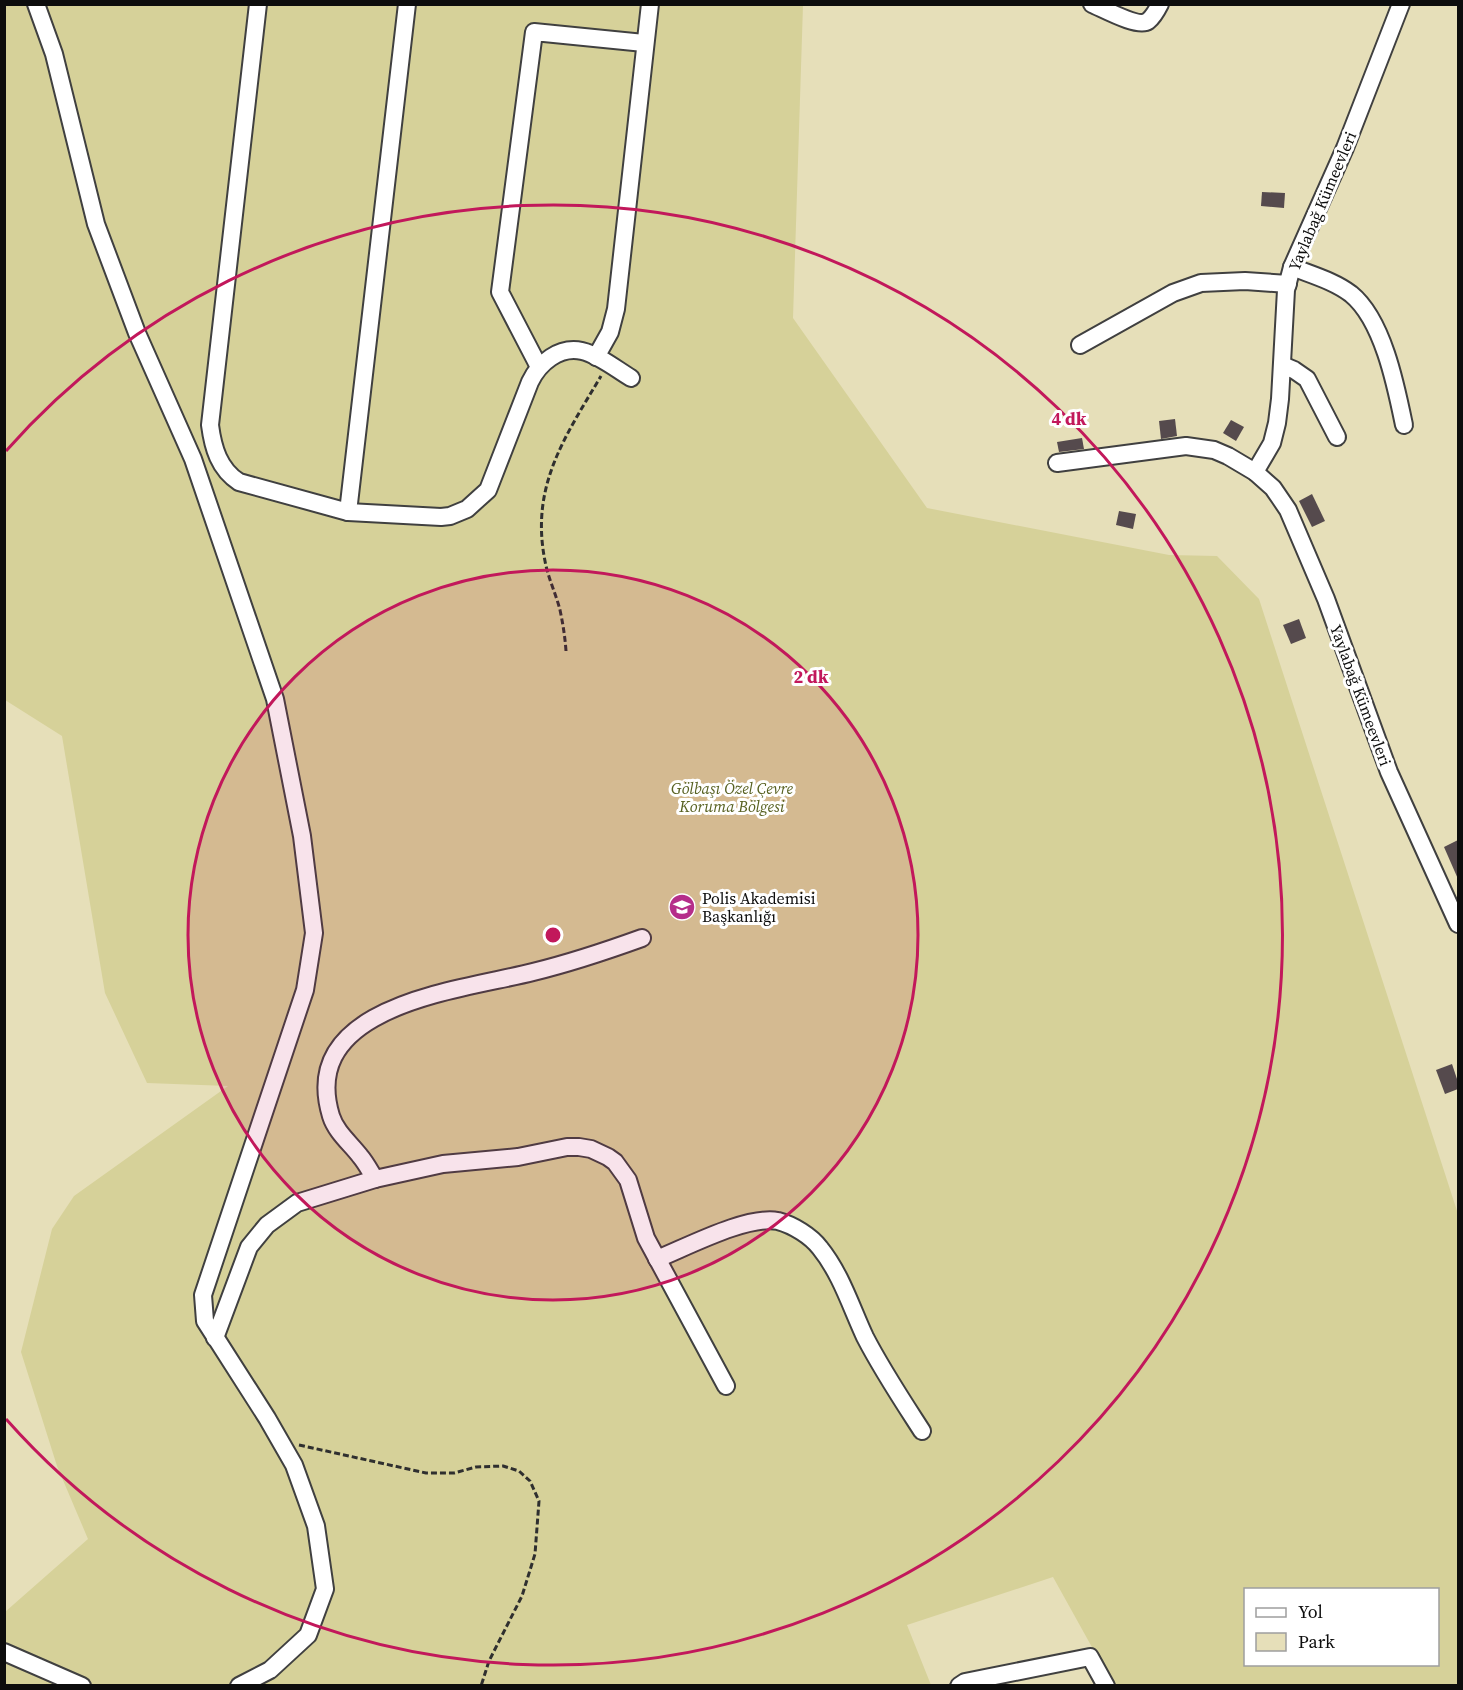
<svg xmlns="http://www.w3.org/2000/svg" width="1463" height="1690" viewBox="0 0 1463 1690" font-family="'Source Serif 4',serif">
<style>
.green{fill:#e6dfb9;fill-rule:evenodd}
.forest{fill:#d6d199;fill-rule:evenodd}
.building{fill:#554a4d}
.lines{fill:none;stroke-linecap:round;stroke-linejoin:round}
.minor-casing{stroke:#404040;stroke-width:20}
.path{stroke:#2f2f2f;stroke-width:3;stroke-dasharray:6 3;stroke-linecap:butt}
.minor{stroke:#fff;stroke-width:16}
.ring{fill:none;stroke:#c2185b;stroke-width:3}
.labels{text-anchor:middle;stroke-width:6;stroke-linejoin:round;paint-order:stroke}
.street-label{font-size:16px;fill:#0d0d0d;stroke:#fff}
.park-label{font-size:16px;font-style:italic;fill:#576121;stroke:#fff}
.poi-label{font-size:16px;fill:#0d0d0d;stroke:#fff;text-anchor:start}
.centre{fill:#c2185b;stroke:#fff;stroke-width:3}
.ring-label{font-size:18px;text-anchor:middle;font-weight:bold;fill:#c2185b;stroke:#fff;stroke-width:6;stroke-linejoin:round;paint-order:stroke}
</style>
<rect width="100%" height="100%" fill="#fef0ee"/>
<!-- green -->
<path class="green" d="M 5,5 L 1458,5 L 1458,1685 L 5,1686 ZM 1246,1590 L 1438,1590 L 1438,1664 L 1246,1664 Z"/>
<!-- forest -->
<path class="forest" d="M 5,5 L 803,5 L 793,318 L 927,508 L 1169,555 L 1217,556 L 1259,599 L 1458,1214 L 1458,1685 L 1113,1685 L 1053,1577 L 907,1625 L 931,1685 L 5,1686 L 5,1612 L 88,1539 L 57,1466 L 21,1352 L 52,1229 L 74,1196 L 228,1086 L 147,1083 L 105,993 L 62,736 L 5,700 ZM 1246,1590 L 1438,1590 L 1438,1664 L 1246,1664 Z"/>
<!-- building -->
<g class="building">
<path d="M 1262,192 L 1285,193 L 1284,208 L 1261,206 Z"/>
<path d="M 1175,419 L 1177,436 L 1161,439 L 1159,421 Z"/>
<path d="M 1231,420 L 1244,427 L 1236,441 L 1223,433 Z"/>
<path d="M 1082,438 L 1084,449 L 1059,452 L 1057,442 Z"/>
<path d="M 1312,494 L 1325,521 L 1312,527 L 1299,501 Z"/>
<path d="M 1119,511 L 1136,514 L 1133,529 L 1116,525 Z"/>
<path d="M 1299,619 L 1306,638 L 1291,644 L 1283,625 Z"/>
<path d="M 1458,840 L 1458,879 L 1444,847 Z"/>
<path d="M 1452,1064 L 1458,1082 L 1458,1089 L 1445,1094 L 1436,1070 Z"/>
</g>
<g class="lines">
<defs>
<g id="minor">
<path d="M 36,4 L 54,54 L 96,224 L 137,333 L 193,459 L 275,699 L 302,836 L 314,933 L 305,990 L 203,1295 L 205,1321 L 267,1418 L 294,1465 L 316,1526 L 325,1589 L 308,1635 L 270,1670 L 239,1686"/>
<path d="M 258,4 L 210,425 C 213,448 219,469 239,482 L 348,512 L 441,517 L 450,516 L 467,509 L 488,490 L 530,382 C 539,363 559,346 582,351 C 599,355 616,369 631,378"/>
<path d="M 1092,4 C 1104,9 1138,28 1148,21 C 1153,17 1157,10 1160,4"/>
<path d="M 1292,267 C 1312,275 1334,281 1351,294 C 1383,320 1396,386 1404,425"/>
<path d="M 1080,345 L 1173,293 L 1201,283 L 1245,281 L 1288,284"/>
<path d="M 596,357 L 610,332 L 616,309 L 650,4"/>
<path d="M 1282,365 L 1294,370 L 1307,379 L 1337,437"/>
<path d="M 539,367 L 500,292 L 534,32 L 644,43"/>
<path d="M 1057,463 L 1186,446 L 1214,450 L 1228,456 L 1255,472 L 1273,488 L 1288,510 L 1326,599 L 1389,772 L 1458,924"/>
<path d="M 1255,472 L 1272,443 L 1277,423 L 1280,399 L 1286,290 L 1292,267 L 1345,148 L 1401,4"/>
<path d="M 348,512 L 407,4"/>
<path d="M 375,1179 C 370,1171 366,1163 360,1156 C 350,1143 336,1132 331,1116 C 297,1004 463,990 533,972 C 570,963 606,951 642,938"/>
<path d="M 657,1259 C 687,1247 747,1215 778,1221 C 793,1225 811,1236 820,1248 C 841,1274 851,1307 865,1337 C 882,1370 902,1400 922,1431"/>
<path d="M 215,1338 L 249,1247 L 267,1225 L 297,1203 L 375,1179 L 443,1164 L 518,1157 L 567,1147 L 579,1147 L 591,1149 L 608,1157 L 615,1162 L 628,1180 L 646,1238 L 726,1386"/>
<path d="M 4,1652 L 82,1686"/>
<path d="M 959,1686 L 965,1682 L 1090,1657 L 1106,1686"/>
</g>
</defs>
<!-- minor casing -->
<use href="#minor" class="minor-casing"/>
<!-- path -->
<g class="path">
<path d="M 566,651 C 565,637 563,624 560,610 C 556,594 548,578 545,561 C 530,486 565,437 601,376"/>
<path d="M 299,1445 L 426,1473 L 454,1473 L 476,1467 L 503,1466 L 519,1471 L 530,1481 L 539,1501 L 535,1554 L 522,1596 L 489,1661 L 481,1686"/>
</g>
<!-- minor -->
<use href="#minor" class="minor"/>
</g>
<!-- distance rings -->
<circle cx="553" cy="935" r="365" fill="#c2185b" fill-opacity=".12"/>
<g class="ring">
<circle cx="553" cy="935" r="365"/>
<path d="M6 451A730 730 0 1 1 6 1419"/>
</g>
<!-- icons -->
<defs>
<symbol id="university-disc" viewBox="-11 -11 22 22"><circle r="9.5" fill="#b52d8a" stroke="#fff"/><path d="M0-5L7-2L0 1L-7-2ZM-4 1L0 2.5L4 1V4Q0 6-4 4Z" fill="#fff"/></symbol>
</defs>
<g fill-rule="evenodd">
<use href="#university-disc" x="667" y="892" width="30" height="30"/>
</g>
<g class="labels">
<!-- street labels -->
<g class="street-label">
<text transform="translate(1322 201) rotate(-67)" y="6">Yaylabağ Kümeevleri</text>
<text transform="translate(1361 695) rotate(70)" y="6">Yaylabağ Kümeevleri</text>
</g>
<!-- park labels -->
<g class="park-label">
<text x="732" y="794">Gölbaşı Özel Çevre<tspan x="732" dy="18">Koruma Bölgesi</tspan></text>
</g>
<!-- poi labels -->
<g class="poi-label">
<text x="702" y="904">Polis Akademisi<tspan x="702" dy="18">Başkanlığı</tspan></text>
</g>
</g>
<circle cx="553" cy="935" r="9" class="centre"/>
<g class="ring-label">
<text x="1069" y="425">4 dk</text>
<text x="811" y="683">2 dk</text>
</g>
<!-- border -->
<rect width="1463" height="1690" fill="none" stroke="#0d0d0d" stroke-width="12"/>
<!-- legend -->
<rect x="1244" y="1588" width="195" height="78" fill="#ffffff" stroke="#9e9e9e" stroke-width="1.5"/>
<rect x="1256" y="1608" width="30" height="9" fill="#ffffff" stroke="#9e9e9e" stroke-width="1.5"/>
<text x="1298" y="1618" font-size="18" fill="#0d0d0d">Yol</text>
<rect x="1256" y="1633" width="30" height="18" fill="#e6dfb9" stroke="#9e9e9e" stroke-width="1.5"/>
<text x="1298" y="1648" font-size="18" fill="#0d0d0d">Park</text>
</svg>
